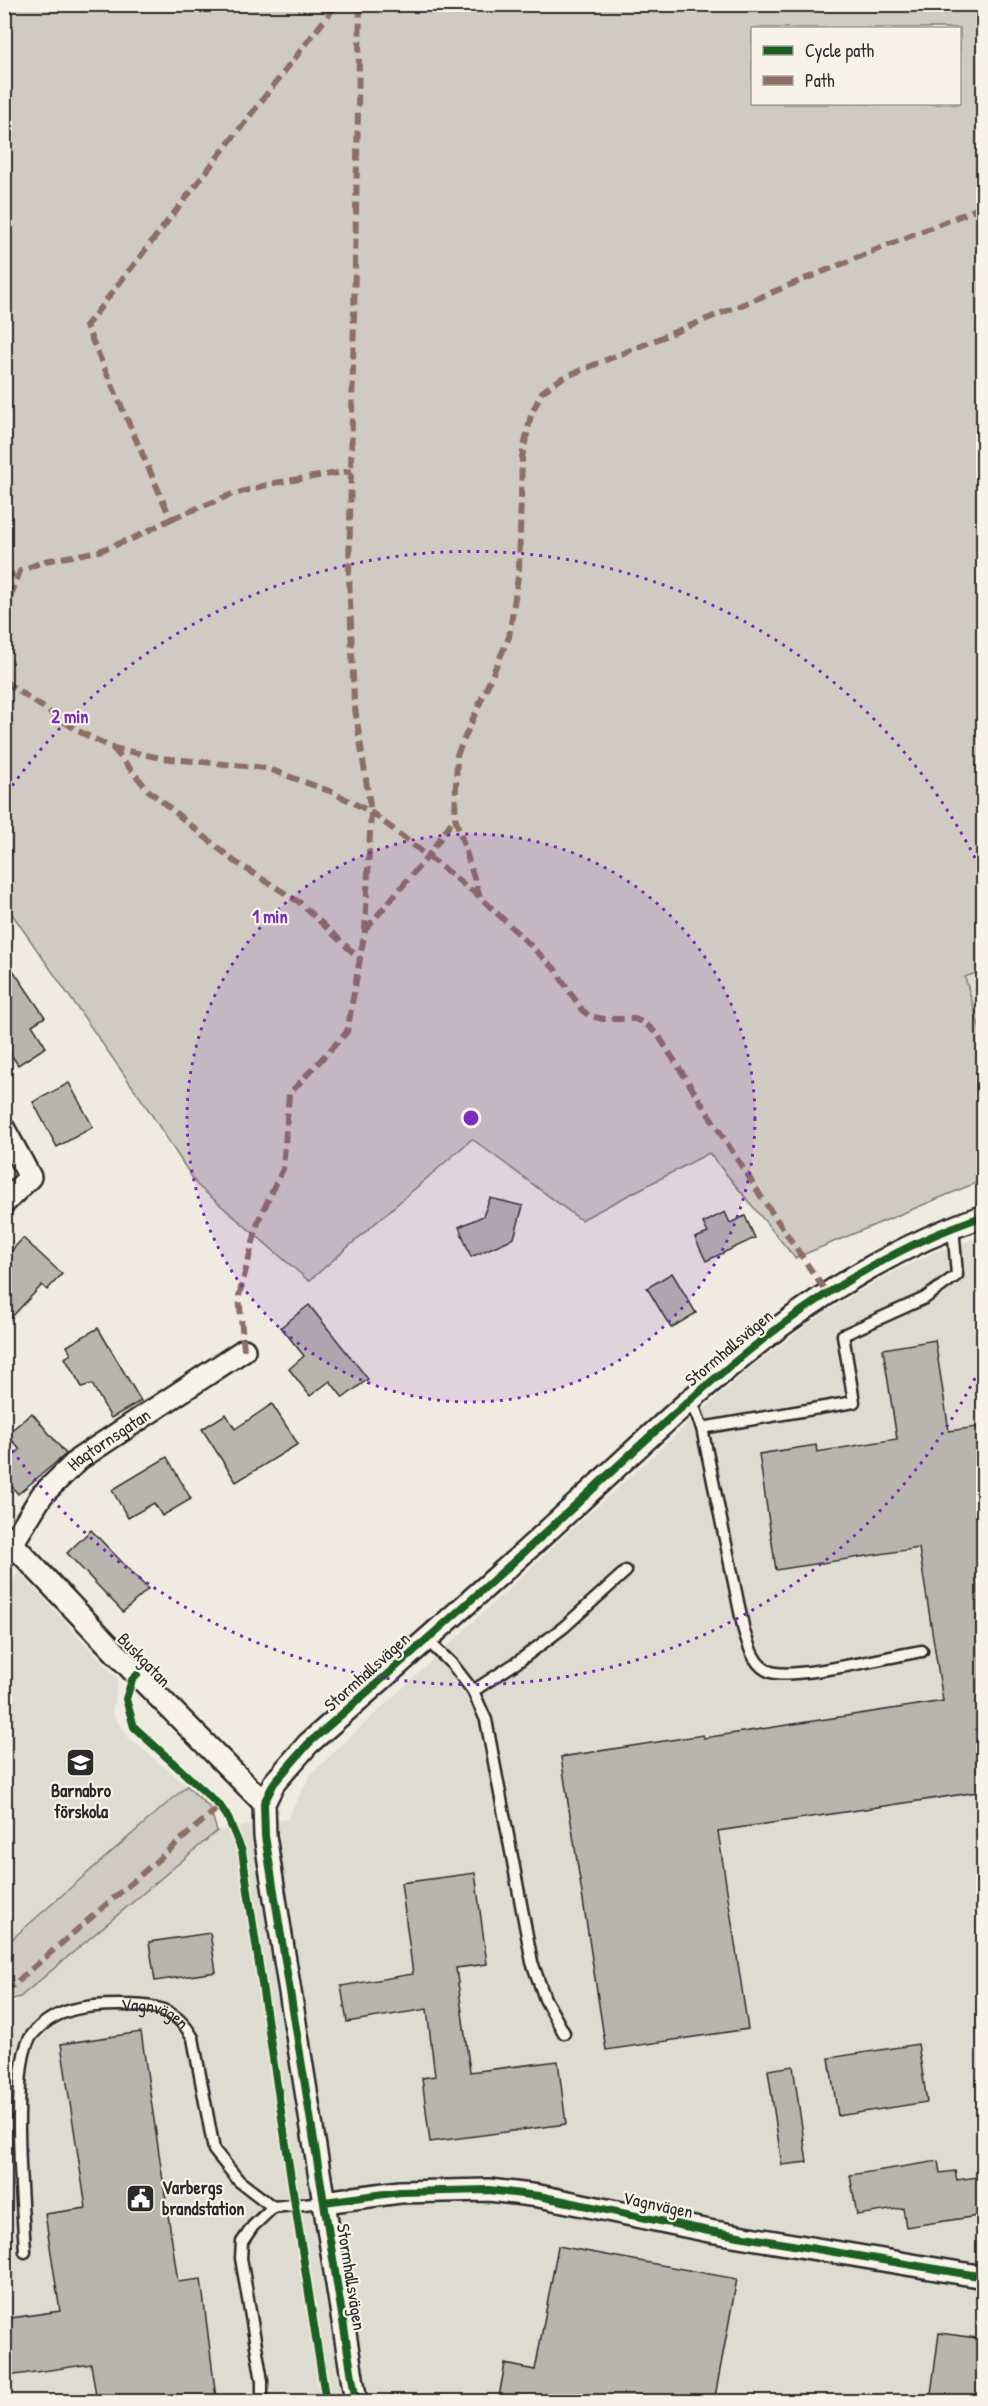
<svg xmlns="http://www.w3.org/2000/svg" width="988" height="2406" viewBox="0 0 988 2406" font-family="'Patrick Hand',sans-serif">
<style>
.built{fill:#dedbd1}
.green{fill:#cfcbc2;stroke:#7d7b76;stroke-width:1.5;fill-rule:evenodd}
.building{fill:#b8b5ae;stroke:#2b2b2b;stroke-width:1.5}
.lines{fill:none;stroke-linecap:round;stroke-linejoin:round}
.service-casing{stroke:#2b2b2b;stroke-width:15}
.minor-casing{stroke:#2b2b2b;stroke-width:26}
.service{stroke:#f7f3e8;stroke-width:10}
.minor{stroke:#f7f3e8;stroke-width:21}
.quiet{stroke:#8d6e63;stroke-width:6;stroke-dasharray:12 6;stroke-linecap:butt}
.cycleway-casing{stroke:#f7f3e8;stroke-width:11}
.cycleway{stroke:#1b5e20;stroke-width:8}
.ring{fill:none;stroke:#7b2cbf;stroke-width:3;stroke-dasharray:3 6}
.labels{text-anchor:middle;stroke-width:4.5;stroke-linejoin:round;paint-order:stroke}
.street-label{font-size:18px;fill:#2b2b2b;stroke:#f7f3e8}
.poi-label{font-size:18px;font-weight:bold;fill:#2b2b2b;stroke:#f7f3e8}
.centre{fill:#7b2cbf;stroke:#f7f3e8;stroke-width:3}
.ring-label{font-size:18px;text-anchor:middle;font-weight:bold;fill:#7b2cbf;stroke:#f7f3e8;stroke-width:4.5;stroke-linejoin:round;paint-order:stroke}
</style>
<rect width="100%" height="100%" fill="#efebe0"/>
<filter id="ink" filterUnits="userSpaceOnUse"><feTurbulence type="fractalNoise" baseFrequency=".0167" numOctaves="2"/><feDisplacementMap in="SourceGraphic" scale="12" xChannelSelector="R" yChannelSelector="G"/><feConvolveMatrix kernelMatrix="1 2 1 2 8 2 1 2 1" color-interpolation-filters="sRGB"/></filter>
<g filter="url(#ink)">
<!-- built -->
<g class="built">
<path d="M 983,970 L 983,1040 L 965,977 Z"/>
<path d="M 983,1236 L 983,2401 L 5,2402 L 4,2015 L 7,2008 L 217,1831 L 287,1819 L 311,1774 L 568,1533 L 746,1371 L 821,1315 L 884,1277 L 935,1252 Z"/>
<path d="M 19,1572 L 118,1679 L 112,1713 L 128,1737 L 187,1786 L 5,1945 L 4,1592 Z"/>
</g>
<!-- green -->
<g class="green">
<path d="M 4,5 L 983,5 L 984,970 L 965,977 L 983,1040 L 983,1180 L 795,1258 L 709,1153 L 581,1220 L 472,1139 L 309,1281 L 197,1185 L 146,1106 L 5,904 ZM 960,28 L 960,104 L 752,104 L 752,28 Z"/>
<path d="M 187,1786 L 210,1808 L 217,1831 L 20,1997 L 6,2001 L 5,2004 L 5,1945 Z"/>
</g>
<!-- building -->
<g class="building">
<path d="M 4,957 L 45,1017 L 32,1025 L 46,1047 L 18,1065 L 4,1044 Z"/>
<path d="M 69,1083 L 93,1127 L 57,1147 L 33,1102 Z"/>
<path d="M 490,1198 L 523,1206 L 514,1238 L 471,1257 L 459,1227 L 483,1216 Z"/>
<path d="M 725,1212 L 730,1223 L 745,1216 L 755,1238 L 706,1261 L 695,1238 L 708,1233 L 703,1223 Z"/>
<path d="M 23,1238 L 62,1274 L 47,1290 L 42,1285 L 4,1325 L 4,1259 Z"/>
<path d="M 672,1273 L 696,1313 L 671,1328 L 647,1288 Z"/>
<path d="M 309,1305 L 368,1379 L 343,1398 L 330,1381 L 310,1396 L 289,1369 L 304,1356 L 281,1327 Z"/>
<path d="M 98,1328 L 141,1401 L 111,1418 L 92,1384 L 82,1387 L 65,1358 L 71,1354 L 67,1346 Z"/>
<path d="M 935,1340 L 949,1431 L 984,1426 L 984,1791 L 718,1831 L 748,2029 L 606,2050 L 561,1757 L 703,1735 L 704,1738 L 943,1701 L 919,1548 L 776,1570 L 759,1454 L 816,1445 L 817,1452 L 897,1439 L 883,1349 Z"/>
<path d="M 272,1404 L 298,1444 L 236,1482 L 202,1429 L 226,1414 L 235,1429 Z"/>
<path d="M 32,1413 L 66,1454 L 18,1494 L 4,1477 L 4,1463 L 20,1450 L 7,1434 Z"/>
<path d="M 167,1457 L 191,1499 L 162,1516 L 154,1503 L 128,1518 L 112,1490 Z"/>
<path d="M 91,1530 L 148,1589 L 123,1612 L 67,1553 Z"/>
<path d="M 475,1873 L 487,1964 L 456,1968 L 470,2072 L 558,2061 L 566,2124 L 430,2142 L 422,2078 L 435,2076 L 427,2009 L 347,2022 L 341,1986 L 413,1974 L 401,1883 Z"/>
<path d="M 210,1933 L 216,1972 L 155,1981 L 149,1942 Z"/>
<path d="M 141,2032 L 178,2282 L 201,2279 L 216,2398 L 195,2402 L 97,2402 L 91,2364 L 8,2376 L 4,2352 L 4,2319 L 60,2311 L 45,2214 L 86,2208 L 61,2044 Z"/>
<path d="M 918,2044 L 927,2102 L 838,2116 L 829,2058 Z"/>
<path d="M 793,2066 L 807,2162 L 782,2165 L 768,2070 Z"/>
<path d="M 938,2161 L 940,2173 L 955,2171 L 957,2180 L 984,2176 L 984,2215 L 906,2227 L 903,2208 L 857,2215 L 850,2175 Z"/>
<path d="M 558,2246 L 737,2279 L 714,2402 L 498,2402 L 505,2364 L 535,2370 Z"/>
<path d="M 939,2333 L 984,2339 L 984,2402 L 930,2402 Z"/>
</g>
<g class="lines">
<defs>
<g id="service">
<path d="M 691,1399 L 702,1428 L 744,1631 C 749,1646 754,1667 771,1672 C 796,1680 891,1656 922,1651"/>
<path d="M 702,1428 L 854,1402 L 843,1335 L 925,1298 L 957,1275 L 953,1226"/>
<path d="M 426,1639 L 453,1665 L 473,1691 L 486,1720 L 532,1962 L 545,1999 L 564,2033"/>
<path d="M 473,1691 L 519,1661 L 564,1627 L 626,1571"/>
<path id="s1" d="M 25,2252 C 23,2210 9,2062 32,2035 C 54,2008 87,2005 119,2005 C 153,2005 175,2006 193,2038 L 214,2150 L 239,2181 L 273,2207 L 324,2202"/>
<path d="M 262,2402 L 262,2381 L 241,2258 L 242,2242 L 253,2226 L 273,2207"/>
</g>
<g id="minor">
<path d="M 4,1129 L 30,1177 L 4,1203"/>
<path d="M 4,1535 L 137,1675 L 264,1803"/>
<path id="s2" d="M 4,1557 L 42,1495 L 79,1459 L 244,1350"/>
<path d="M 324,2202 L 400,2192 L 489,2190 L 539,2196 L 709,2231 L 984,2277"/>
<path d="M 356,2402 L 265,1836 L 264,1803 L 274,1783 L 308,1744 C 391,1671 475,1598 556,1523 C 687,1403 811,1274 984,1216"/>
</g>
</defs>
<!-- service casing -->
<use href="#service" class="service-casing"/>
<!-- minor casing -->
<use href="#minor" class="minor-casing"/>
<!-- service -->
<use href="#service" class="service"/>
<!-- minor -->
<use href="#minor" class="minor"/>
<!-- quiet -->
<g class="quiet">
<path d="M 171,519 L 230,495 L 274,483 L 351,471"/>
<path d="M 4,579 L 20,571"/>
<path d="M 4,614 L 20,571 L 45,561 L 99,551 L 134,538 L 171,519 L 86,326 L 337,4"/>
<path d="M 4,668 L 5,682"/>
<path d="M 4,681 L 78,731 L 113,748 L 161,758 L 266,768 L 332,792 L 371,812 L 480,897 L 554,968 L 582,1010 L 590,1016 L 603,1019 L 635,1019 L 646,1024 L 658,1035 L 762,1198 L 826,1292"/>
<path d="M 113,748 L 148,790 L 234,861 L 299,902 L 360,959"/>
<path d="M 480,897 L 455,817 L 457,755 L 509,637 L 519,570 L 522,457 L 531,415 L 542,392 L 562,378 L 984,206"/>
<path d="M 365,930 L 428,856 L 455,817"/>
<path d="M 244,1350 L 239,1296 L 259,1219 L 283,1169 L 289,1094 L 347,1032 L 365,930 L 371,812 L 354,702 L 349,574 L 360,4"/>
<path d="M 4,1993 L 220,1806"/>
</g>
<defs>
<g id="cycleway">
<path d="M 137,1675 L 132,1680 L 126,1699 L 134,1727 L 220,1806 L 227,1816 L 242,1851 L 295,2205 L 326,2402"/>
<path d="M 324,2202 L 400,2192 L 489,2190 L 539,2196 L 709,2231 L 984,2277"/>
<path d="M 356,2402 L 265,1836 L 264,1803 L 274,1783 L 308,1744 C 391,1671 475,1598 556,1523 C 687,1403 811,1274 984,1216"/>
</g>
</defs>
<!-- cycleway casing -->
<use href="#cycleway" class="cycleway-casing"/>
<!-- cycleway -->
<use href="#cycleway" class="cycleway"/>
</g>
</g>
<!-- distance rings -->
<circle cx="471" cy="1118" r="284" fill="#7b2cbf" fill-opacity=".12"/>
<g class="ring">
<circle cx="471" cy="1118" r="284"/>
<path d="M983 1362A567 567 0 0 1 7 1443M7 793A567 567 0 0 1 983 874"/>
</g>
<!-- icons -->
<defs>
<symbol id="school-square" viewBox="-11 -11 22 22"><rect x="-9" y="-9" width="18" height="18" rx="4" fill="#2b2b2b" stroke="#f7f3e8"/><path d="M0-5L7-2L0 1L-7-2ZM-4 1L0 2.5L4 1V4Q0 6-4 4Z" fill="#fff"/></symbol>
<symbol id="civic-square" viewBox="-11 -11 22 22"><rect x="-9" y="-9" width="18" height="18" rx="4" fill="#2b2b2b" stroke="#f7f3e8"/><path d="M-.6-6.5H3V-4.5H.6V-3L4-1V1h2V6H-6V1h2V-1L-.6-3ZM-1.2 2.5V6h2.4V2.5Z" fill="#fff"/></symbol>
</defs>
<g fill-rule="evenodd">
<use href="#school-square" x="64" y="1746" width="33" height="33"/>
<use href="#civic-square" x="124" y="2182" width="33" height="33"/>
</g>
<g class="labels">
<!-- street labels -->
<g class="street-label">
<text transform="translate(729 1348) rotate(-40)" y="6">Stormhallsvägen</text>
<text dy="6" stroke="none"><textPath href="#s2" startOffset="160">Hagtornsgatan</textPath></text>
<text transform="translate(144 1660) rotate(46)" y="6">Buskgatan</text>
<text transform="translate(367 1672) rotate(-42)" y="6">Stormhallsvägen</text>
<text dy="6" stroke="none"><textPath href="#s1" startOffset="352">Vagnvägen</textPath></text>
<text transform="translate(658 2205) rotate(12)" y="6">Vagnvägen</text>
<text transform="translate(351 2277) rotate(81)" y="6">Stormhallsvägen</text>
</g>
<!-- poi labels -->
<g class="poi-label">
<text x="81" y="1797">Barnabro<tspan x="81" dy="21">förskola</tspan></text>
<text x="162" y="2194" text-anchor="start">Varbergs<tspan x="162" dy="21">brandstation</tspan></text>
</g>
</g>
<circle cx="471" cy="1118" r="9" class="centre"/>
<g class="ring-label">
<text x="70" y="723">2 min</text>
<text x="270" y="923">1 min</text>
</g>
<!-- margin -->
<rect width="988" height="2406" fill="none" stroke="#f7f3e8" stroke-width="24"/>
<rect x="12" y="12" width="964" height="2382" fill="none" stroke="#2b2b2b" stroke-width="2" filter="url(#ink)"/>
<!-- legend -->
<rect x="751" y="27" width="210" height="78" fill="#f7f3e8" stroke="#a5a39c" stroke-width="1.5"/>
<rect x="763" y="46" width="30" height="9" fill="#1b5e20" stroke="#a5a39c" stroke-width="1.5"/>
<text x="805" y="57" font-size="18" fill="#2b2b2b">Cycle path</text>
<rect x="763" y="76" width="30" height="9" fill="#8d6e63" stroke="#a5a39c" stroke-width="1.5"/>
<text x="805" y="87" font-size="18" fill="#2b2b2b">Path</text>
</svg>
